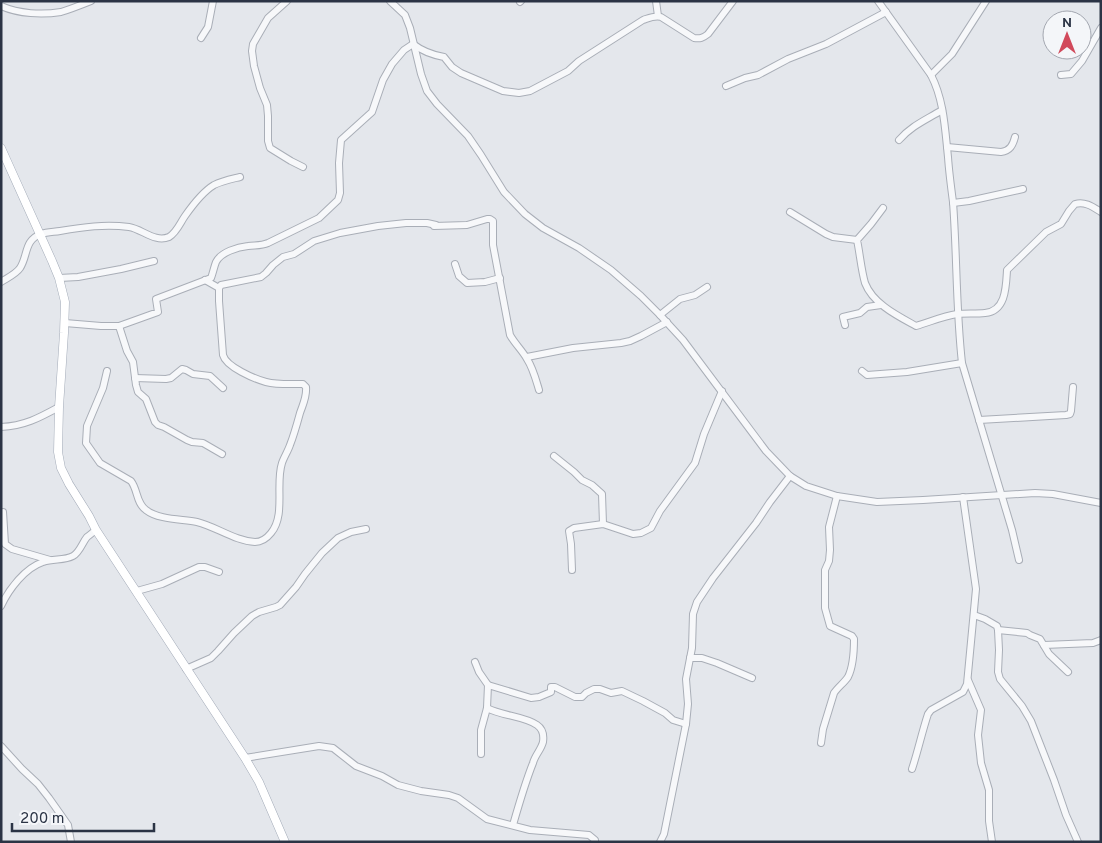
<svg xmlns="http://www.w3.org/2000/svg" width="1102" height="843" viewBox="0 0 1102 843" font-family="Overpass,sans-serif">
<style>
.lines{fill:none;stroke-linecap:round;stroke-linejoin:round}
.minor-casing{stroke:#a9aeb7;stroke-width:8}
.major-casing{stroke:#a3abb8;stroke-width:9}
.minor{stroke:#f7f8fa;stroke-width:6}
.major{stroke:#fff;stroke-width:8}
</style>
<rect width="100%" height="100%" fill="#e4e7ec"/>
<g class="lines">
<defs>
<g id="minor">
<path d="M 287,1 L 268,18 L 253,44 L 252,51 L 254,66 L 260,88 L 267,105 L 268,116 L 268,141 L 270,148 L 291,161 L 303,167"/>
<path d="M 390,1 L 405,15 L 410,28 L 421,74 L 427,91 L 437,104 L 468,136 L 481,155 L 504,192 L 525,214 L 543,228 L 579,248 L 611,270 L 641,296 L 660,315 L 683,340 L 766,451 L 790,476 L 806,486 L 837,496 L 877,502 L 923,500 L 1035,493 L 1053,494 L 1101,503"/>
<path d="M 656,1 L 658,16"/>
<path d="M 878,1 L 931,75 C 944,100 945,129 948,157 C 949,172 951,187 953,202 C 957,256 956,310 962,363 L 1012,530 L 1019,560"/>
<path d="M 520,2 L 521,1"/>
<path d="M 1,6 C 19,14 42,15 61,12 C 71,9 81,5 91,1"/>
<path d="M 201,38 L 208,27 L 213,1"/>
<path d="M 931,75 L 952,54 L 986,1"/>
<path d="M 1061,75 L 1071,74 L 1082,61 L 1101,28"/>
<path d="M 726,86 L 745,78 L 758,75 L 788,59 L 826,44 L 886,12"/>
<path d="M 899,140 C 911,126 926,120 942,110"/>
<path d="M 947,147 L 1001,152 C 1010,151 1013,145 1015,137"/>
<path d="M 953,203 L 969,201 L 1023,189"/>
<path d="M 883,208 L 871,224 L 857,240 C 860,254 861,269 865,283 C 873,304 898,316 916,326 C 930,322 943,316 957,314 C 966,313 976,314 985,313 C 1006,311 1006,287 1007,270 L 1046,232 L 1061,224 L 1069,211 L 1075,204 C 1085,201 1093,207 1101,212"/>
<path d="M 790,212 L 826,234 L 833,237 L 857,240"/>
<path d="M 434,226 L 467,225 L 487,219 L 490,219 L 493,221 L 493,245 L 510,335 C 515,344 522,350 527,359 C 533,368 536,380 539,390"/>
<path d="M 455,264 L 459,276 L 467,283 L 485,282 L 500,278"/>
<path d="M 59,278 L 78,277 L 121,269 L 154,261"/>
<path d="M 205,280 L 219,288"/>
<path d="M 1,282 C 7,278 16,274 20,268 C 28,256 24,240 41,234 C 47,232 54,232 60,231 C 83,227 105,224 129,227 C 142,229 155,243 169,237 C 177,232 180,223 185,216 C 192,206 204,191 214,185 C 222,181 232,179 240,177"/>
<path d="M 660,315 L 680,299 L 695,295 L 707,287"/>
<path d="M 65,323 L 101,326 L 119,326 L 158,312 L 156,299 L 211,278 C 213,273 214,267 216,262 C 221,252 238,247 248,246 C 255,245 261,246 268,243 L 319,218 L 338,200 L 340,193 L 339,163 L 341,140 L 372,112 L 383,80 L 392,64 L 404,50 L 413,44 C 422,51 433,55 444,57 L 452,67 L 461,73 L 503,91 L 519,93 L 530,91 L 568,71 L 579,61 L 643,20 C 649,18 655,15 661,17 L 694,38 C 700,39 703,38 708,34 L 733,1"/>
<path d="M 845,325 L 843,317 L 860,313 L 867,307 L 881,305"/>
<path d="M 119,326 L 127,351 L 133,362 L 136,385 L 138,392 L 146,399 L 155,422 L 158,425 L 164,427 L 187,440 L 192,442 L 203,443 L 222,454"/>
<path d="M 527,357 L 573,348 L 621,343 L 630,341 L 641,336 L 667,322"/>
<path d="M 107,371 L 103,388 L 87,426 L 86,443 L 100,463 L 131,481 C 138,490 136,503 146,510 C 159,520 182,519 197,522 C 217,527 235,541 255,542 C 261,542 267,538 271,533 C 286,515 275,484 282,463 C 284,457 288,451 290,445 C 294,435 297,424 300,413 C 303,404 307,397 306,387 L 303,384 C 291,384 278,385 266,382 C 255,379 226,367 223,355 L 219,301 L 219,288 L 221,285 L 261,277 L 266,273 L 273,265 L 283,257 L 294,254 L 314,241 L 340,233 L 378,226 L 406,223 L 427,223 L 436,225"/>
<path d="M 862,371 L 867,375 L 907,372 L 962,363"/>
<path d="M 135,378 L 166,379 L 171,378 L 182,369 L 186,370 L 193,374 L 210,376 L 223,388"/>
<path d="M 979,420 L 1066,415 L 1070,414 L 1071,411 L 1073,387"/>
<path d="M 1,427 C 24,426 39,418 59,407"/>
<path d="M 554,456 L 574,472 L 582,480 L 592,485 L 602,494 L 603,524"/>
<path d="M 3,512 L 5,544 L 12,549 L 50,560"/>
<path d="M 572,570 L 571,544 L 569,531 L 574,528 L 603,524 L 633,534 L 641,533 L 651,528 L 660,511 L 695,463 L 704,434 L 722,391"/>
<path d="M 137,591 L 162,584 L 199,567 L 205,567 L 219,572"/>
<path d="M 1,606 C 9,589 25,568 43,562 C 53,558 64,561 73,556 C 80,552 82,543 87,537 C 90,535 93,532 96,530"/>
<path d="M 974,615 L 985,619 L 997,626 L 998,630 L 999,650 L 998,672 L 1000,679 L 1022,706 L 1031,721 L 1054,780 L 1066,815 L 1078,842"/>
<path d="M 998,630 L 1027,633 L 1030,635 L 1040,639 L 1049,654 L 1068,672"/>
<path d="M 1044,645 L 1093,643 L 1101,640"/>
<path d="M 690,658 L 702,658 L 717,663 L 752,678"/>
<path d="M 475,662 L 479,672 L 488,685 L 531,698 L 539,697 L 551,692 L 551,687 L 555,687 L 575,697 L 582,697 L 586,693 L 594,689 L 600,689 L 611,693 L 622,691 L 643,701 L 665,713 L 673,720 L 686,724"/>
<path d="M 186,669 L 211,658 L 218,651 L 234,633 L 252,616 L 259,612 L 276,607 L 280,605 L 296,587 L 305,574 L 322,553 L 338,538 L 351,532 L 366,529"/>
<path d="M 968,680 L 981,710 L 978,735 L 981,763 L 989,790 L 989,821 L 992,842"/>
<path d="M 487,708 C 502,716 524,716 537,725 C 543,729 544,735 543,742 C 541,750 535,755 533,763 C 525,783 519,804 513,825"/>
<path d="M 821,743 L 823,729 L 834,693 C 838,687 844,683 848,677 C 853,667 854,650 854,639 L 852,636 L 830,626 L 825,608 L 825,570 L 829,561 L 830,550 L 829,527 L 837,496"/>
<path d="M 1,746 L 22,769 L 38,784 L 49,798 L 68,825 L 71,842"/>
<path d="M 481,754 L 481,730 L 487,708 L 488,685"/>
<path d="M 245,758 L 319,746 L 333,748 L 356,766 L 382,776 L 398,785 L 421,791 L 449,795 L 458,798 L 487,819 L 530,830 L 589,835 L 595,840 L 595,842"/>
<path d="M 912,769 C 918,751 922,732 928,714 L 931,710 L 963,692 L 967,684 L 976,589 L 963,497"/>
<path d="M 660,842 L 664,834 L 686,724 L 688,704 L 686,679 L 692,648 L 693,614 L 697,602 L 713,578 L 756,523 L 770,502 L 790,476"/>
</g>
<path id="major" d="M 1,148 L 52,261 L 59,278 L 65,302 L 64,333 L 59,407 L 58,452 L 61,468 L 69,484 L 89,516 L 96,530 L 245,758 L 259,782 L 285,842"/>
</defs>
<!-- minor casing -->
<use href="#minor" class="minor-casing"/>
<!-- major casing -->
<use href="#major" class="major-casing"/>
<!-- minor -->
<use href="#minor" class="minor"/>
<!-- major -->
<use href="#major" class="major"/>
</g>
<!-- border -->
<rect width="1102" height="843" fill="none" stroke="#2b3445" stroke-width="5"/>
<!-- north arrow -->
<g transform="translate(1067 35)"><circle r="24" fill="#f4f6f9" stroke="#a4a8b1"/>
<path d="M0-4L9 19L0 12L-9 19Z" fill="#d1495b"/>
<text y="-8" font-size="14" font-weight="bold" text-anchor="middle" fill="#2b3445">N</text>
</g>
<!-- scale -->
<path d="M12 823v8h142v-8" fill="none" stroke="#2b3445" stroke-width="2.5"/>
<text x="20" y="823" font-size="15" fill="#2b3445" stroke="#f4f6f9" stroke-width="4" paint-order="stroke">200 m</text>
</svg>
